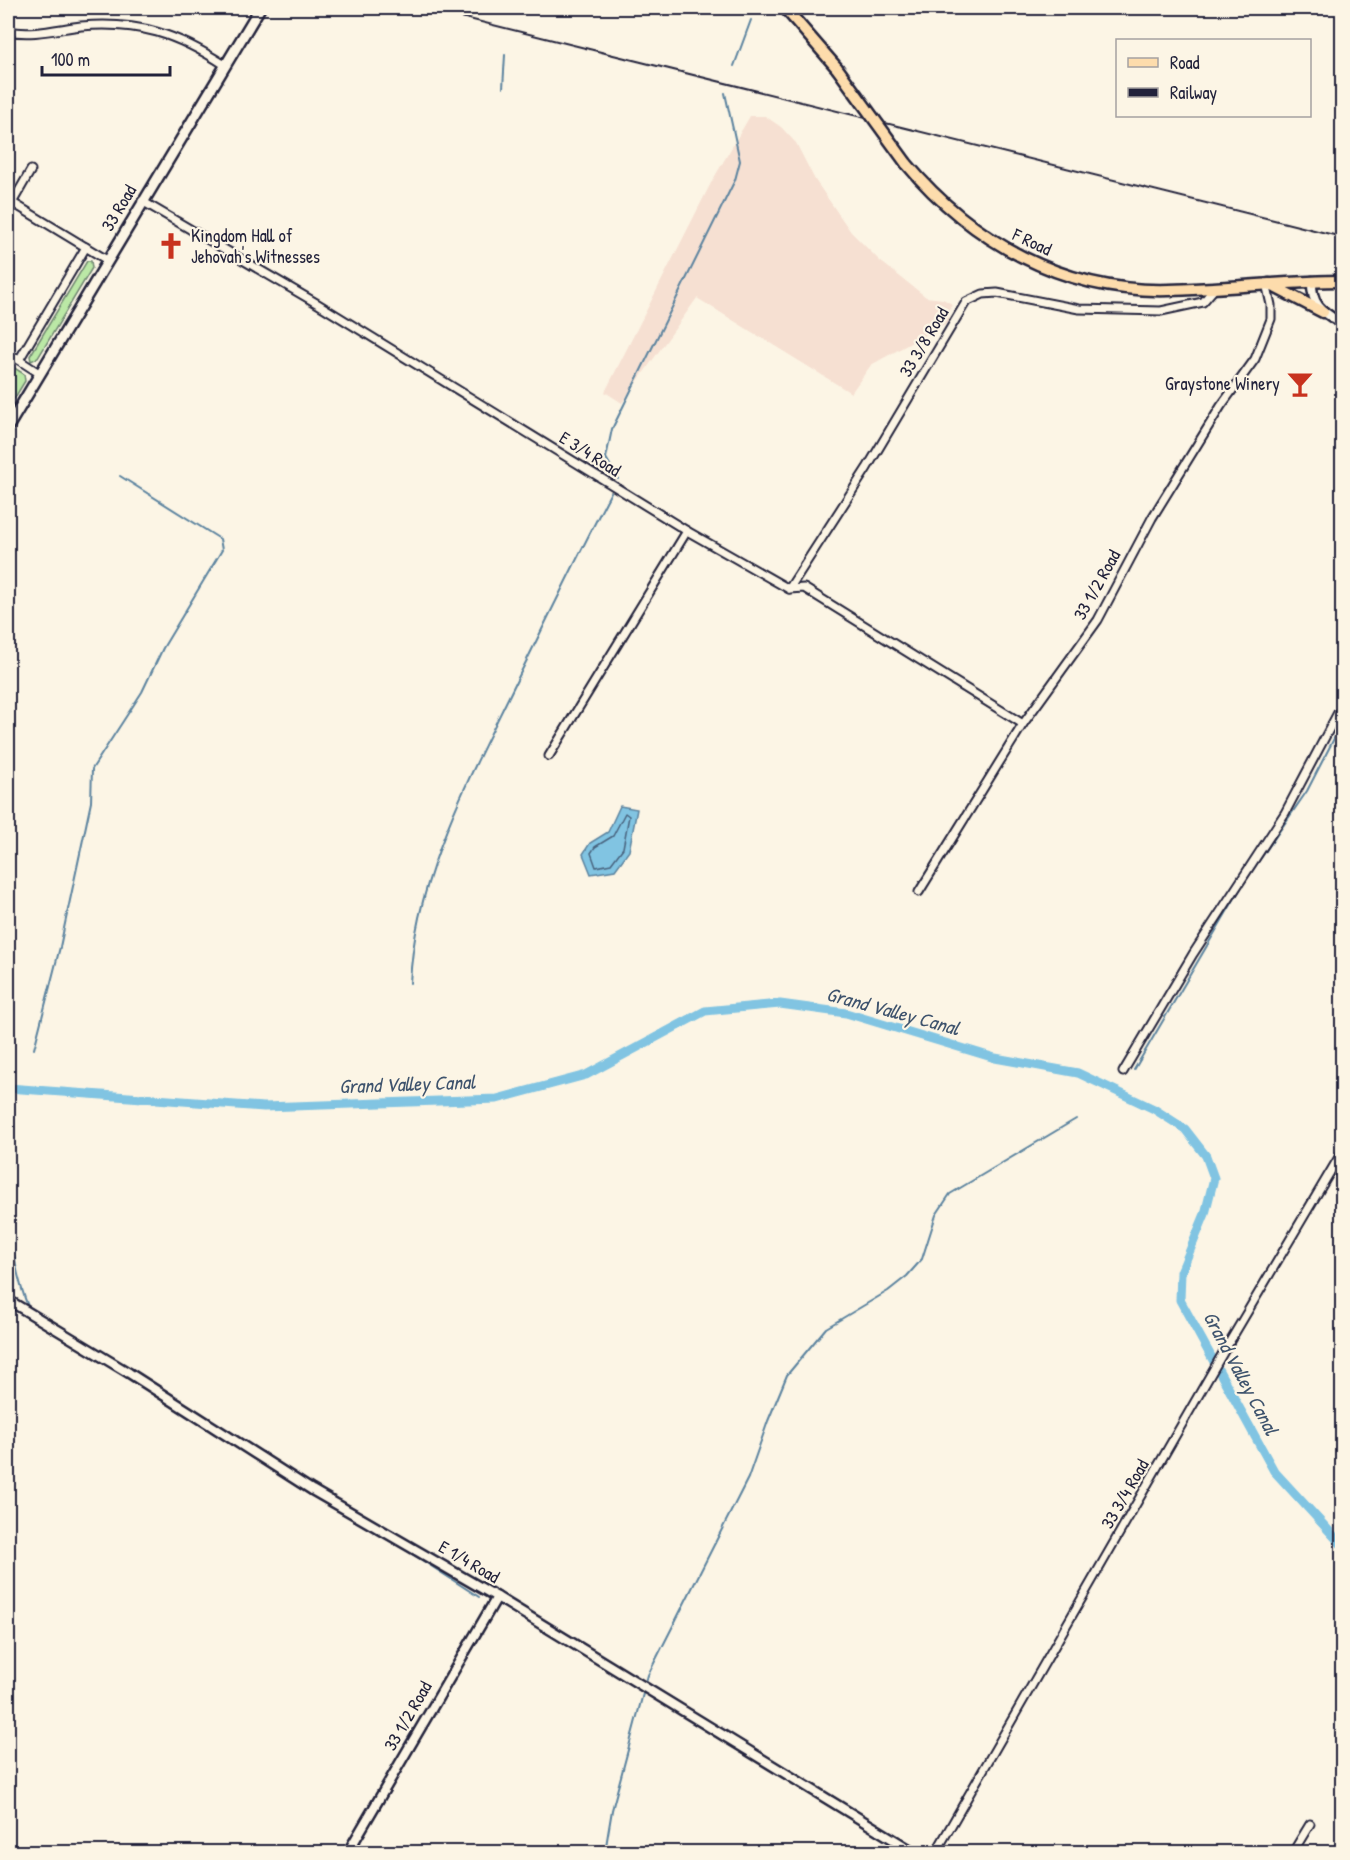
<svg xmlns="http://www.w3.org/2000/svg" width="1350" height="1860" viewBox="0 0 1350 1860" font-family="'Patrick Hand',sans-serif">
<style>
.built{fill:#f6e0d2}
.green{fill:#bbe8a6;stroke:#6e8570;stroke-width:1.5}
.water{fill:#81c4e2;stroke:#5b839f;stroke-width:1.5}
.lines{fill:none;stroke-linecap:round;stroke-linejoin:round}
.shore{stroke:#48637e;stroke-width:1.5}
.stream{stroke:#5b839f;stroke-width:2}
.canal{stroke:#81c4e2;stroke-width:9}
.minor-casing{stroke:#22223b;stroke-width:11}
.tertiary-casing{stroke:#22223b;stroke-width:13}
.secondary-casing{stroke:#22223b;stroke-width:14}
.primary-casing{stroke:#22223b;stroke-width:15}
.minor{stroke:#fcf5e5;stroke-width:7}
.tertiary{stroke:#fcf5e5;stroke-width:8}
.secondary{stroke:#fcf5e5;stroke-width:9}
.primary{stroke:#fddcac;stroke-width:10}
.rail{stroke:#22223b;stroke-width:2}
.primary-bridge-casing{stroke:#22223b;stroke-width:15;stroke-linecap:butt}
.primary-bridge{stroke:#fddcac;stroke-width:10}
.labels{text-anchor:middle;stroke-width:4.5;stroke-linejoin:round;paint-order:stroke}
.street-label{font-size:18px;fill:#22223b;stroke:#fcf5e5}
.poi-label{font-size:18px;fill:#22223b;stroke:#fcf5e5;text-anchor:start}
.water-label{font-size:20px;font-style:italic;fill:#3e536d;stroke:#fcf5e5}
</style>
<rect width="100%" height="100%" fill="#fcf5e5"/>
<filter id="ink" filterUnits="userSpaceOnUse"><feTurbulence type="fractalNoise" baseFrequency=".0167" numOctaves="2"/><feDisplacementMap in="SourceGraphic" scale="12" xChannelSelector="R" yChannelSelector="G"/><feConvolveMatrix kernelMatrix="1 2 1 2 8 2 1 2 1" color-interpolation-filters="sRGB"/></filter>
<g filter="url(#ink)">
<!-- built -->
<path class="built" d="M 750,116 L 765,116 L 781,127 L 796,143 L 815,180 L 851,232 L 880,261 L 926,297 L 943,299 L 952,304 L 948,316 L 950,321 L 871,365 L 851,393 L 697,298 L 622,403 L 605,392 L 711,183 Z"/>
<!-- green -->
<g class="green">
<path d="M 87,261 L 91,261 L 92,268 L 38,358 L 31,361 L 30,356 Z"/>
<path d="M 8,364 L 24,374 L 25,381 L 14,399 L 8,396 Z"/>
</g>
<!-- water -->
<path class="water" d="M 620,806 L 637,809 L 629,851 L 615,870 L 591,874 L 583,854 L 590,843 L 608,832 Z"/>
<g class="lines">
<!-- shore -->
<path class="shore" d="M 625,813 L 629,816 L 623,848 L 611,864 L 596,867 L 591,853 L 595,847 L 613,836 Z"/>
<!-- stream -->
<g class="stream">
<path d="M 734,66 L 751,20"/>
<path d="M 503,88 L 505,55"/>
<path d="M 618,479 L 606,458 L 612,429 L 735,180 L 740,161 L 725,93"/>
<path d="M 410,983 C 415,876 469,779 515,684 C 547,620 578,555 611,492"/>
<path d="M 34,1049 L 60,947 L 91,802 L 92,769 L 142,692 L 163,648 L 222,550 L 220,539 L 120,476"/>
<path d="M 1134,1070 L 1245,881 L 1307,791 L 1342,723"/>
<path d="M 14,1135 C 5,1190 8,1258 29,1309"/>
<path d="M 400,1546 L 479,1597"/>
<path d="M 605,1852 L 612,1810 L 648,1675 L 748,1478 L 768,1421 L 787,1375 L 826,1328 L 888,1291 L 907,1276 L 922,1259 L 936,1215 L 950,1194 L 1076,1119"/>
</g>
<!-- canal -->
<path class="canal" d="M 8,1088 L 264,1107 L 497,1099 L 586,1075 L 705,1011 L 780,1004 L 846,1013 L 995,1058 L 1078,1073 L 1154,1109 L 1185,1129 L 1206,1156 L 1214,1178 L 1205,1214 L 1181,1272 L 1180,1300 L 1274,1471 L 1342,1545"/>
<defs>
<g id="minor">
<path d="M 8,31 C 32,36 57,29 81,26 C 139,21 177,34 225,65"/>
<path d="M 8,200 L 107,260"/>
<path d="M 142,201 L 318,304 L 687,531 L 789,589 L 804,588 L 1023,724"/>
<path d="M 12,203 L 31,170"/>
<path d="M 8,353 L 39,373"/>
<path d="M 19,360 L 86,247"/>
<path d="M 789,589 L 867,468 L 966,302 L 983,294 L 997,293 L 1079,309 L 1161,311 L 1203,302 L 1215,288"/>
<path d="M 549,756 L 687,531"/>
<path d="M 919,892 L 1023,724 L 1098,620 L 1152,518 L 1221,406 L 1255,359 L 1271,319 L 1271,305 L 1266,283"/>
<path d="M 1123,1072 L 1193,954 L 1285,813 L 1342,705"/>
<path d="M 936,1852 L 1220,1358 L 1342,1152"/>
<path d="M 1293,1852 L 1310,1824"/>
</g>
<g id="tertiary">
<path d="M 1312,281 C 1311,306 1323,312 1342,324"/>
<path d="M 8,1300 L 129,1373 L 312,1490 L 497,1597 L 914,1852"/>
<path d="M 348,1852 L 497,1597"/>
</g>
<path id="secondary" d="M 8,427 L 260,8"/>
<g id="primary">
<path d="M 785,8 L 837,68"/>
<path d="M 906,163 C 971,241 1064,293 1169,290 C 1227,289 1284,281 1342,281"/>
<path d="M 1269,284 L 1323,312"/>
</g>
</defs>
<!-- minor casing -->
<use href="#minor" class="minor-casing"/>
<!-- tertiary casing -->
<use href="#tertiary" class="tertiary-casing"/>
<!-- secondary casing -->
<use href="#secondary" class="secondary-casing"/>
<!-- primary casing -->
<use href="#primary" class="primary-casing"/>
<!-- minor -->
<use href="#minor" class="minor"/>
<!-- tertiary -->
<use href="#tertiary" class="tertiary"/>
<!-- secondary -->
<use href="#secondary" class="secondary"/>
<!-- primary -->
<use href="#primary" class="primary"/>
<!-- rail -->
<path class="rail" d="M 425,8 L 1342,237"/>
<defs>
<path id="primary-bridge" d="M 837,68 L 906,163"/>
</defs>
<!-- primary-bridge casing -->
<use href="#primary-bridge" class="primary-bridge-casing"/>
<!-- primary-bridge -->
<use href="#primary-bridge" class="primary-bridge"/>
</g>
</g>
<!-- icons -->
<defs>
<symbol id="church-bare" viewBox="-9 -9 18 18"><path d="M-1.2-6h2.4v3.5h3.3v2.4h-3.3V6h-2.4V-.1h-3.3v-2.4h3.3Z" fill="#c8321e" stroke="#fcf5e5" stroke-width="2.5" paint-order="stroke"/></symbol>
<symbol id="bar-bare" viewBox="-9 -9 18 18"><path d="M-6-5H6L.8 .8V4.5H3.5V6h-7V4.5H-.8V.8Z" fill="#c8321e" stroke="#fcf5e5" stroke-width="2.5" paint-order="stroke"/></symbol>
</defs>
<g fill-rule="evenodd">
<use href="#church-bare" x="152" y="227" width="38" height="38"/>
<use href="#bar-bare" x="1281" y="365" width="38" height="38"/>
</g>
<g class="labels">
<!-- street labels -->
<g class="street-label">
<text transform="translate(119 208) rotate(-59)" y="6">33 Road</text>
<text transform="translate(1032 242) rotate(25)" y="6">F Road</text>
<text transform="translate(924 342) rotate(-59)" y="6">33 3/8 Road</text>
<text transform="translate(590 454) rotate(32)" y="6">E 3/4 Road</text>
<text transform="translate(1097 585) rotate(-61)" y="6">33 1/2 Road</text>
<text transform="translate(1125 1494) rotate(-60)" y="6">33 3/4 Road</text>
<text transform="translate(469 1562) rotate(30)" y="6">E 1/4 Road</text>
<text transform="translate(408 1716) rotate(-60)" y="6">33 1/2 Road</text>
</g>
<!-- poi labels -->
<g class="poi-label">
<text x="191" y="242">Kingdom Hall of<tspan x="191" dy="21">Jehovah's Witnesses</tspan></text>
<text x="1280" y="390" text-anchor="end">Graystone Winery</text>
</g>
<!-- water labels -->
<g class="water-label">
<text transform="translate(893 1011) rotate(15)" y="7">Grand Valley Canal</text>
<text transform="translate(407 1084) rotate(-2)" y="7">Grand Valley Canal</text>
<text transform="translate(1241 1373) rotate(62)" y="7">Grand Valley Canal</text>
</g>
</g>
<!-- margin -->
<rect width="1350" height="1860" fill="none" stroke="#fcf5e5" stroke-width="30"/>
<rect x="15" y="15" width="1320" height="1830" fill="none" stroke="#22223b" stroke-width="2" filter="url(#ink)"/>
<!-- legend -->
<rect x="1116" y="39" width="195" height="78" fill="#fcf5e5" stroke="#a5a1a1" stroke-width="1.5"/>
<rect x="1128" y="58" width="30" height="9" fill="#fddcac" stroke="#a5a1a1" stroke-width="1.5"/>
<text x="1170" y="69" font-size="18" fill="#22223b">Road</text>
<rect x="1128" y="88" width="30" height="9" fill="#22223b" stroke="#a5a1a1" stroke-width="1.5"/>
<text x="1170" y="99" font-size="18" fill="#22223b">Railway</text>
<!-- scale -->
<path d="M42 66v9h128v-9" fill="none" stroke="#22223b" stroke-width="3"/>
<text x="51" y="66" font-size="18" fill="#22223b" stroke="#fcf5e5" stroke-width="4.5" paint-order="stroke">100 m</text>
</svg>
